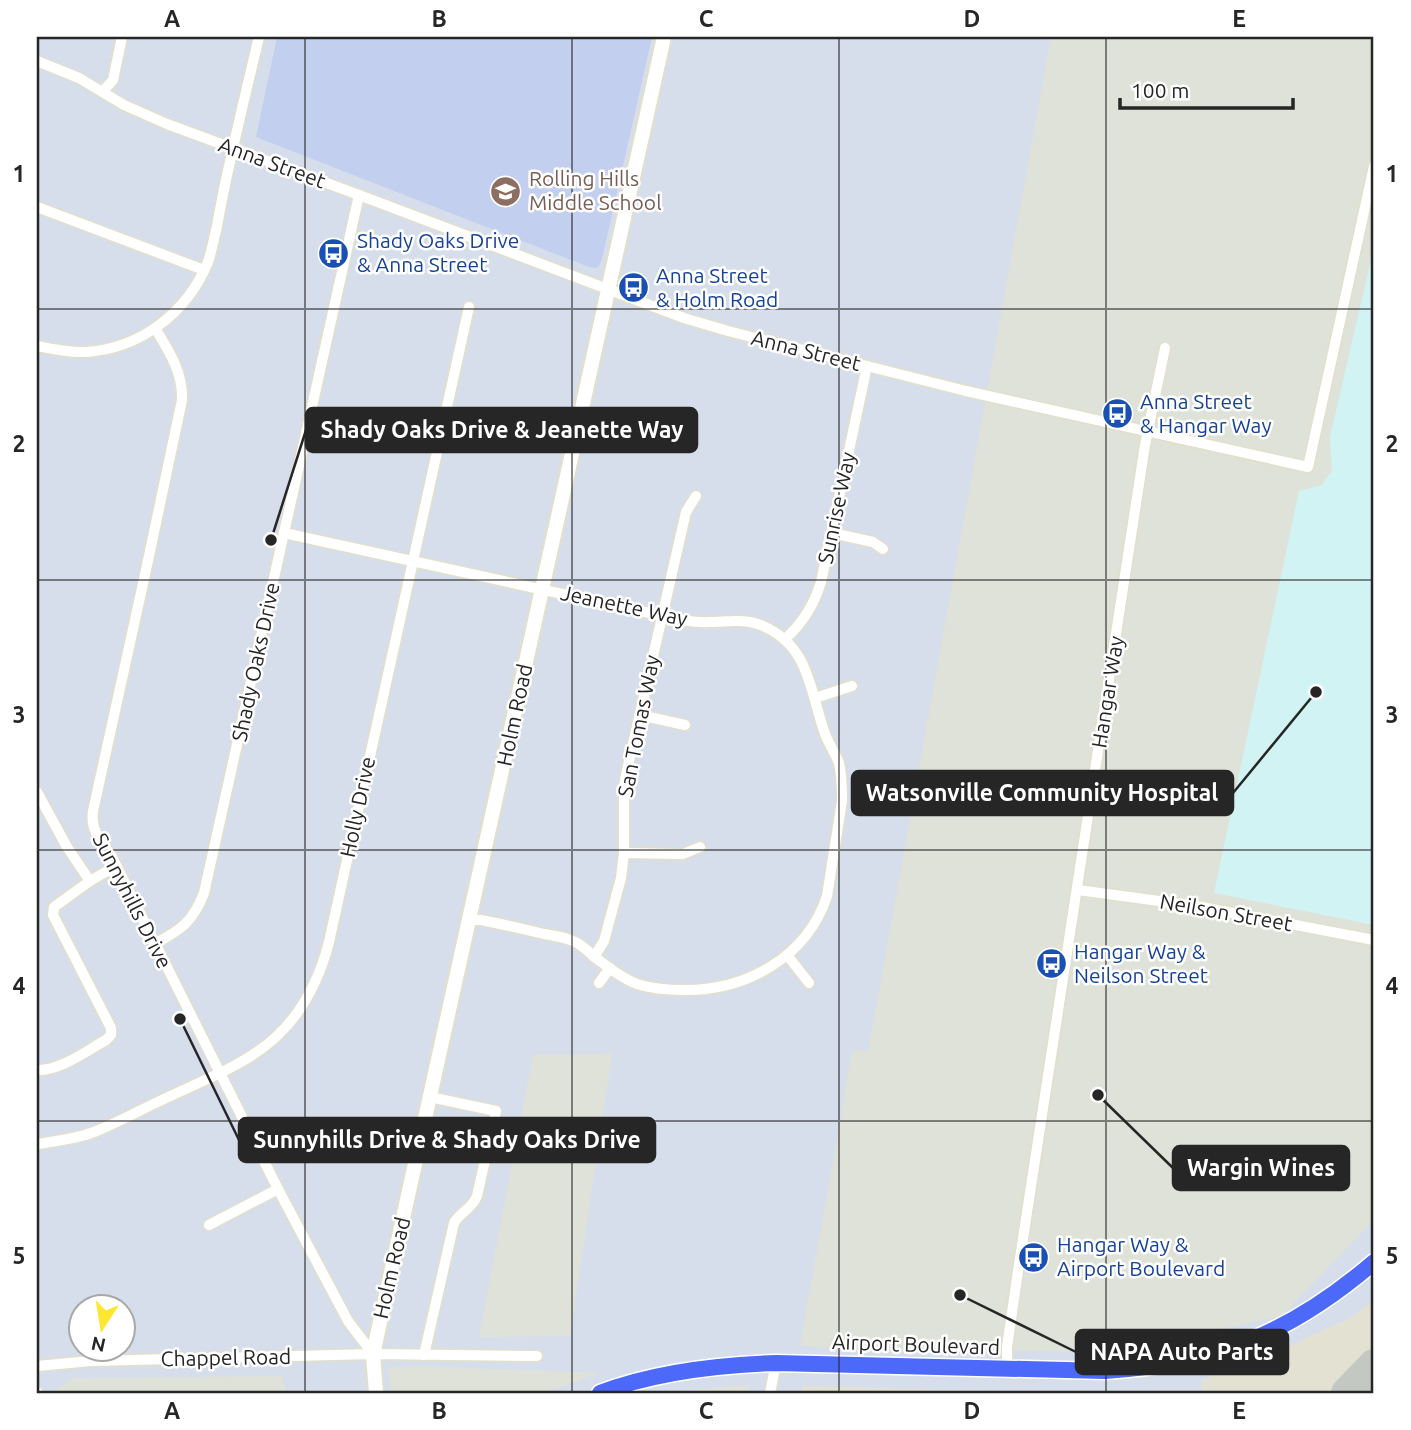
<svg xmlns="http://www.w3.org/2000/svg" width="1411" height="1430" viewBox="0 0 1411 1430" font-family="Ubuntu,sans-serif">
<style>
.industrial{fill:#dfe2d8}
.education{fill:#c3cfef}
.medical{fill:#d2f3f3}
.airport{fill:#e3e1d2}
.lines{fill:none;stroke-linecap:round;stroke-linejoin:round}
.taxiway{stroke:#c4c8c2;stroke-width:32}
.street-casing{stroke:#e2dfcb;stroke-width:13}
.secondary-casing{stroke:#e2dfcb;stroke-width:18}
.primary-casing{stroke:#fff;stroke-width:19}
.street{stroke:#fff;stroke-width:10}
.secondary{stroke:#fff;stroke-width:14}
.primary{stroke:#4c69fa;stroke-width:16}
.grid{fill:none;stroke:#262626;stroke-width:2;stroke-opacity:0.55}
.labels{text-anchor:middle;stroke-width:5;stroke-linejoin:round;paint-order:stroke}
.street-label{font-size:21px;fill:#262626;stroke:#fff}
.education-label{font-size:21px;fill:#785e54;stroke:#fff;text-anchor:start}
.transit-label{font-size:21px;fill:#164399;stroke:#fff;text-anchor:start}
.leader{fill:none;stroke:#262626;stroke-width:2.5}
.callout-dot{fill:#262626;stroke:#fff;stroke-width:2.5}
.callout{fill:#262626;stroke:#262626;stroke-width:2.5}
.callout-label{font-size:23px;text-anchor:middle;font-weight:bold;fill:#fff}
.neatline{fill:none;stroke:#262626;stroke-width:2.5}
.grid-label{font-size:23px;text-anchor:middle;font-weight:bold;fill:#262626}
</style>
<rect width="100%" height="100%" fill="#d6deeb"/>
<!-- industrial -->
<g class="industrial">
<path d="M 1051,37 L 1374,37 L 1374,1220 L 1281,1316 L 1111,1352 L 826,1348 L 800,1345 L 838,1135 L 852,1050 L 868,1052 Z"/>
<path d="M 612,1054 L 570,1336 L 479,1337 L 533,1055 Z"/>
<path d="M 414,1366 L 599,1373 L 542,1393 L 391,1393 L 388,1368 Z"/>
<path d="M 281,1376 L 287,1393 L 56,1393 L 56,1391 L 72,1378 Z"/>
<path d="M 749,1385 L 750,1393 L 663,1393 Z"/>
</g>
<!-- education -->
<path class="education" d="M 277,37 L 652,37 L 602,259 L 599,266 L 596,268 L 589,267 L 256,137 Z"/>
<!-- medical -->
<path class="medical" d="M 1374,247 L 1374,925 L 1214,893 L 1299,491 L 1322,485 L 1332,470 L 1330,437 Z"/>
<!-- airport -->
<g class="airport">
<path d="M 1374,1299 L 1374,1393 L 1202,1393 L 1201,1380 L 1263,1360 L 1312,1335 L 1353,1317 Z"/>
<path d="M 802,1386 L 1067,1393 L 802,1393 Z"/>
</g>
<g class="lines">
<!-- taxiway -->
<path class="taxiway" d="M 1347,1393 L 1374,1365"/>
<defs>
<g id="street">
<path d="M 37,61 L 79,78 L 124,105 L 167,124 L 359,195 L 684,318 L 728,331 L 966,391 L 1308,467 L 1374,166"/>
<path d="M 103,91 L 113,80 L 122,37"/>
<path d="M 37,207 L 204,270"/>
<path d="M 155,328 C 169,351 183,372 182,400 L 146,570 L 93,811 C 90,829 100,841 111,855 L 278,1189 L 348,1321 L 373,1354"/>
<path d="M 37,346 C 52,349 68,353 85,352 C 140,349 187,313 208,262 C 212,250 214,238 217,226 C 221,204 225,183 230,162 C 239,120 249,79 259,37"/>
<path d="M 284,533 L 677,619 C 688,621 698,623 709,622 C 728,622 745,618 763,626 C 810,646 810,692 825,734 C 829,744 835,753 839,763 C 842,775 842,789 842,801 L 827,896 C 807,957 747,990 685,990 C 669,990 652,989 637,984 C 622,978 609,968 596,958 C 589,953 583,945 575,942 C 566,937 554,936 544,934 C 523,929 502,924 481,920 L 470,920"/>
<path d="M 832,533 L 873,542 L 883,549"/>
<path d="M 785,639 C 803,623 814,605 821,582 L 867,366"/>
<path d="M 815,698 L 852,686"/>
<path d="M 640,715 L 685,725"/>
<path d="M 37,792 L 67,847 L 90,881"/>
<path d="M 624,853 L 683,854 L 700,847"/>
<path d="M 1078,890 L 1196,906 L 1374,940"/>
<path d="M 154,944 C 181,930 193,922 204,893 L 359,195"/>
<path d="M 787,955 L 809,983"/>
<path d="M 594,957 L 604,941 L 621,878 L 624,853 L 624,786 L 627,770 L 686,512 L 696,496"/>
<path d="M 599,983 L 610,968"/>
<path d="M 37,1070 C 60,1071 86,1051 106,1040 L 111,1035 L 111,1028 L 53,915 L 54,907 L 90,881 L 116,866"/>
<path d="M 37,1144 C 56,1141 76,1139 94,1132 C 117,1123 140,1110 162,1100 C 201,1081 247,1065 278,1035 C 305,1009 320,977 329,942 L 469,307"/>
<path d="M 209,1225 L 278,1189"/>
<path d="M 424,1355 L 454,1223 C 460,1212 472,1209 477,1196 L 496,1111 L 430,1097"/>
<path d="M 37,1366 L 91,1361 L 373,1354 L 537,1356"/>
<path d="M 1007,1369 L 1007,1347 L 1018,1271 L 1145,445 L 1165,348"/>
<path d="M 37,1392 L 37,1393"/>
<path d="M 770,1393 L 776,1363"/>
</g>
<path id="secondary" d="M 376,1393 L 373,1354 L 664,37"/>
<path id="primary" d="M 600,1393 C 655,1372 717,1365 776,1363 L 1105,1371 C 1215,1364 1290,1334 1374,1262"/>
</defs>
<!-- street casing -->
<use href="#street" class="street-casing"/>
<!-- secondary casing -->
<use href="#secondary" class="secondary-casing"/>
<!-- primary casing -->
<use href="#primary" class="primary-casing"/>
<!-- street -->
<use href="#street" class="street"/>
<!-- secondary -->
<use href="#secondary" class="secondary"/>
<!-- primary -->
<use href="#primary" class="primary"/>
</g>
<!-- grid -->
<path class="grid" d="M 305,37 L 305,1393M 572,37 L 572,1393M 839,37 L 839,1393M 1106,37 L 1106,1393M 37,309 L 1374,309M 37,580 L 1374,580M 37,850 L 1374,850M 37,1121 L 1374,1121"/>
<!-- icons -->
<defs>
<symbol id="school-disc" viewBox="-11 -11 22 22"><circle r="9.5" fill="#8d6e63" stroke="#fff"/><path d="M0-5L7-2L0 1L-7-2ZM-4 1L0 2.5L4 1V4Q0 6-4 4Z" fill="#fff"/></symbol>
<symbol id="bus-disc" viewBox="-11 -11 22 22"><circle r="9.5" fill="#1a4fb4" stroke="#fff"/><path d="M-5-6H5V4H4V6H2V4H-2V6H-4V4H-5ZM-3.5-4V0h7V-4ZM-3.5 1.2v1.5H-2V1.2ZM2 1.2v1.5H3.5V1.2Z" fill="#fff"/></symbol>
</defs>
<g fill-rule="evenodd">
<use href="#school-disc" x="488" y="174" width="35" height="35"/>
<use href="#bus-disc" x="316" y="236" width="35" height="35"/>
<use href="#bus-disc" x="616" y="270" width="35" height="35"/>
<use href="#bus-disc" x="1100" y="396" width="35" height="35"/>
<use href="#bus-disc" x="1034" y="946" width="35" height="35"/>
<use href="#bus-disc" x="1016" y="1240" width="35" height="35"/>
</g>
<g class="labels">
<!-- street labels -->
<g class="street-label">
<text transform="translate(272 163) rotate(20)" y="7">Anna Street</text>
<text transform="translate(806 351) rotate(14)" y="7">Anna Street</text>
<text transform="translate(837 508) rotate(-78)" y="7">Sunrise Way</text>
<text transform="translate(624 606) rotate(12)" y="7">Jeanette Way</text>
<text transform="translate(256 662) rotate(-78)" y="7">Shady Oaks Drive</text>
<text transform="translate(1108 692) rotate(-81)" y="7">Hangar Way</text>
<text transform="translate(515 715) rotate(-78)" y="7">Holm Road</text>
<text transform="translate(639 726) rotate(-79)" y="7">San Tomas Way</text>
<text transform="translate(358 807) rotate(-78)" y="7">Holly Drive</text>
<text transform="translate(132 901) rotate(63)" y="7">Sunnyhills Drive</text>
<text transform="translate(1226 913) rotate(10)" y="7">Neilson Street</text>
<text transform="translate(392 1268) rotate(-77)" y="7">Holm Road</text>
<text transform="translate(916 1345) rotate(2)" y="7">Airport Boulevard</text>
<text transform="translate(226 1358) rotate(-1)" y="7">Chappel Road</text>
</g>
<!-- education labels -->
<g class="education-label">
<text x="529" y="186">Rolling Hills<tspan x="529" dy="24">Middle School</tspan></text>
</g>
<!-- transit labels -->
<g class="transit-label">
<text x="357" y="248">Shady Oaks Drive<tspan x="357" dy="24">&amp; Anna Street</tspan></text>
<text x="656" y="283">Anna Street<tspan x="656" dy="24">&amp; Holm Road</tspan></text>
<text x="1140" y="409">Anna Street<tspan x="1140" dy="24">&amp; Hangar Way</tspan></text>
<text x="1074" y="959">Hangar Way &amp;<tspan x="1074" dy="24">Neilson Street</tspan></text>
<text x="1057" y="1252">Hangar Way &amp;<tspan x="1057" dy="24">Airport Boulevard</tspan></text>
</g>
</g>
<!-- callouts -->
<path class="leader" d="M271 540L306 430M1316 692L1233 793M180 1019L239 1140M1098 1095L1173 1168M960 1295L1076 1352"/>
<g class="callout-dot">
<circle cx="271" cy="540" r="7"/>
<circle cx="1316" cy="692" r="7"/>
<circle cx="180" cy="1019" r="7"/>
<circle cx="1098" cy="1095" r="7"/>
<circle cx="960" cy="1295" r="7"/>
</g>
<g class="callout">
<rect x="306" y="408" width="391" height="44" rx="7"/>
<rect x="852" y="771" width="381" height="44" rx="7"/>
<rect x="239" y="1118" width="416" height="44" rx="7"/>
<rect x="1173" y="1146" width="176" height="44" rx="7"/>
<rect x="1076" y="1330" width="212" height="44" rx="7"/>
</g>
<g class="callout-label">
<text x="502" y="438">Shady Oaks Drive &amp; Jeanette Way</text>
<text x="1042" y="801">Watsonville Community Hospital</text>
<text x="447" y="1148">Sunnyhills Drive &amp; Shady Oaks Drive</text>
<text x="1261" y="1176">Wargin Wines</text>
<text x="1182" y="1360">NAPA Auto Parts</text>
</g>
<!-- border -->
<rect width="1411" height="1430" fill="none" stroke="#ffffff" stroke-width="77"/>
<!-- north arrow -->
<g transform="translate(102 1328) rotate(192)"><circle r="33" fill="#ffffff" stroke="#a8a8a8" stroke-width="2"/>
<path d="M0-5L12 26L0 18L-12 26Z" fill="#ffe62f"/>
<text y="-10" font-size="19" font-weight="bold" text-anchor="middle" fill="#262626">N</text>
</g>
<!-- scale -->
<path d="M1120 98v10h173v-10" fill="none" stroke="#262626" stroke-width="3.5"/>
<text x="1131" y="98" font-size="21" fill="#262626" stroke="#ffffff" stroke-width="5" paint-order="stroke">100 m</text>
<rect x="38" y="38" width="1334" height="1354" class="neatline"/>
<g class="grid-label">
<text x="172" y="27">A</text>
<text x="439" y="27">B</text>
<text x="706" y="27">C</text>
<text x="972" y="27">D</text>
<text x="1239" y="27">E</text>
<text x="19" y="182">1</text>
<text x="1392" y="182">1</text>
<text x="19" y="452">2</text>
<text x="1392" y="452">2</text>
<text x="19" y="723">3</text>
<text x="1392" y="723">3</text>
<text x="19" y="994">4</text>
<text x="1392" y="994">4</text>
<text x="19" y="1264">5</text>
<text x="1392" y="1264">5</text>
<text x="172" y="1419">A</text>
<text x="439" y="1419">B</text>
<text x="706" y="1419">C</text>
<text x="972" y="1419">D</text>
<text x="1239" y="1419">E</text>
</g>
</svg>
